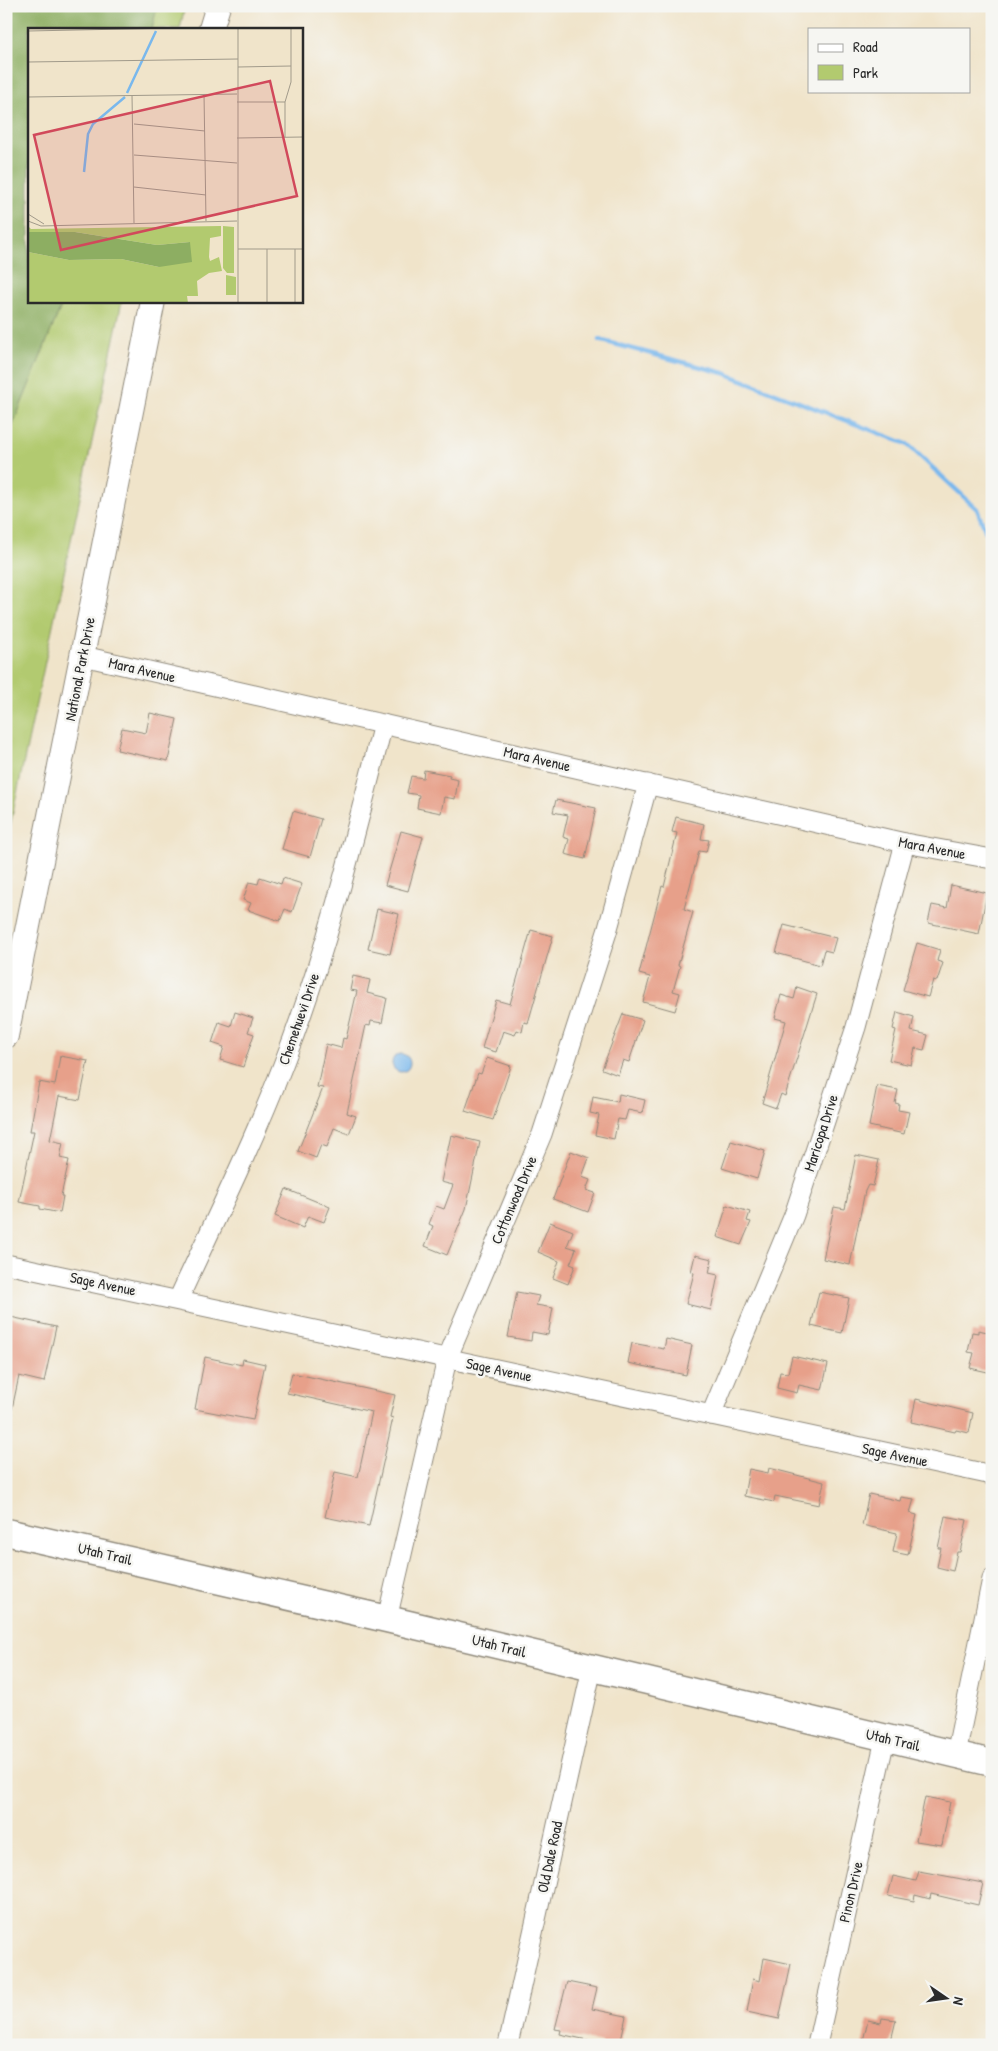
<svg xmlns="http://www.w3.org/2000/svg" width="998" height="2051" viewBox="0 0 998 2051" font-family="'Patrick Hand',sans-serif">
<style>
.green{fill:#b2ca6f;stroke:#6e7a4d}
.forest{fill:#8dae62;stroke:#5c6c46}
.water{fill:#79b8ed;stroke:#52728c}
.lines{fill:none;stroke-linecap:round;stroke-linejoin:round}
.stream{stroke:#79b8ed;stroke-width:4.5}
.building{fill:#e7a08a}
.minor-casing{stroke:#8e887a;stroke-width:21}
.tertiary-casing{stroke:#8e887a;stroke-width:26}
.secondary-casing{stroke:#8e887a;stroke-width:29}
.minor{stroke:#fff;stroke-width:19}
.tertiary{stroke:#fff;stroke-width:24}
.secondary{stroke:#fff;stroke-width:26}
.labels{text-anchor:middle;stroke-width:5;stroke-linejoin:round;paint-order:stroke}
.street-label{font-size:15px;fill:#2b2b2b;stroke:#f6f6f2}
.inset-river{fill:none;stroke:#79b8ed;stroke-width:2.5}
.inset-road{fill:none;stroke:#a19a8a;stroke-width:1}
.view{fill:#d1495b;fill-opacity:0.15;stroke:#d1495b;stroke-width:2.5}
.inset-edge{fill:none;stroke:#2b2b2b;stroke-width:2.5}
</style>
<rect width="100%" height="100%" fill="#f6f6f2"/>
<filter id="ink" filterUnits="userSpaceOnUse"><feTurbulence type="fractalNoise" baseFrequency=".02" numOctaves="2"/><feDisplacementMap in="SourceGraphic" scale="10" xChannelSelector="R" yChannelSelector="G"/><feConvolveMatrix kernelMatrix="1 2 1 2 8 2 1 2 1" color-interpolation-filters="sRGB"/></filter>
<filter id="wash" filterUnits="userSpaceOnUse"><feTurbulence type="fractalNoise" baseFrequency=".0096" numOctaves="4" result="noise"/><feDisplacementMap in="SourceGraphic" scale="20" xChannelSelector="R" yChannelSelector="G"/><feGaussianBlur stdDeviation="1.12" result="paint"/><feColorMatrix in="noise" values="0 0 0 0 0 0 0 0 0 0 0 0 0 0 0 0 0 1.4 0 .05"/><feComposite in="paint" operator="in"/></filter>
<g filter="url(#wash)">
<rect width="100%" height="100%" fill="#f0e4ca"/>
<!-- green -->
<g class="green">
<path d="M 157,6 L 185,6 L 180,29 L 152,29 Z"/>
<path d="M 63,301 L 122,301 L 6,845 L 6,442 Z"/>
</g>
<!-- forest -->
<path class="forest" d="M 6,6 L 157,6 L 152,29 L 29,29 L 29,301 L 63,301 L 6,442 Z"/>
<!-- water -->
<circle class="water" cx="401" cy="1063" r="9"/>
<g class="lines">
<!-- stream -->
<path class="stream" d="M 599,340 L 724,373 L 907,444 L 977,509 L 992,548"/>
</g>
<g id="blocks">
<!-- building -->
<g class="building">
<path d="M 150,713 L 177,719 L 168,761 L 117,750 L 122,728 L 146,733 Z"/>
<path d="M 424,770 L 450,775 L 449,778 L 458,780 L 455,799 L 444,797 L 441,813 L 417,808 L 419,795 L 407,793 L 411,776 L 423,778 Z"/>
<path d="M 556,800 L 596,808 L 585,859 L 565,854 L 569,839 L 563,837 L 568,815 L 553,812 Z"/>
<path d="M 293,811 L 321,819 L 310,857 L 282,849 Z"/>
<path d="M 676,817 L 704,824 L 701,839 L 709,840 L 706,852 L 699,851 L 684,909 L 693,912 L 678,965 L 680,966 L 673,991 L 680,993 L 675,1011 L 643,1002 L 650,977 L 639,974 L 662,886 L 664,887 L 677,833 L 672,832 Z"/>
<path d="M 401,831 L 423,837 L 408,891 L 385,885 Z"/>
<path d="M 260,877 L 281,884 L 283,878 L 302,884 L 292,912 L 285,909 L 280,921 L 248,910 L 251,903 L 243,900 L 249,882 L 258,884 Z"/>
<path d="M 951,885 L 987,893 L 979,934 L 928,923 L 932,905 L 947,908 Z"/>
<path d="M 377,909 L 399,914 L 390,954 L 368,949 Z"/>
<path d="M 784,925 L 836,938 L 832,952 L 824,950 L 820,965 L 776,953 Z"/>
<path d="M 531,930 L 553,936 L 528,1023 L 524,1022 L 522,1032 L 517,1030 L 515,1035 L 503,1031 L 496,1052 L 482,1048 L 496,1000 L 510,1004 Z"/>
<path d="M 917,943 L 940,950 L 937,961 L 943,963 L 937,981 L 933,980 L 928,997 L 903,990 Z"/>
<path d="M 353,976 L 370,980 L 367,993 L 387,998 L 382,1023 L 371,1021 L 370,1026 L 366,1025 L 347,1113 L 356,1116 L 349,1134 L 334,1128 L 327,1147 L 321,1145 L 316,1158 L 298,1151 L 323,1088 L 317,1087 L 326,1044 L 341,1048 L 343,1038 L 346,1039 L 357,991 L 350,990 Z"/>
<path d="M 797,987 L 817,994 L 785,1096 L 781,1094 L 776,1108 L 762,1103 L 786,1021 L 775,1018 L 781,995 L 794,999 Z"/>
<path d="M 235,1012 L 253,1018 L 248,1032 L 254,1034 L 243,1067 L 220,1060 L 224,1047 L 212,1043 L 219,1022 L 231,1026 Z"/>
<path d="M 897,1012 L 914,1017 L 911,1031 L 928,1035 L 924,1050 L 915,1048 L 911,1065 L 889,1060 L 896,1030 L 893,1029 Z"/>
<path d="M 623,1014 L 643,1020 L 629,1062 L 623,1060 L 618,1075 L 602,1069 Z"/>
<path d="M 60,1056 L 88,1061 L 80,1100 L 59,1096 L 50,1140 L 63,1143 L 60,1158 L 69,1160 L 61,1196 L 63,1196 L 60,1213 L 40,1209 L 40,1206 L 19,1202 L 34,1131 L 30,1131 L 39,1082 L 55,1085 Z"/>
<path d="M 487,1058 L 511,1066 L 493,1120 L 465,1111 L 478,1073 L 481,1074 Z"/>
<path d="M 877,1086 L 898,1090 L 895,1103 L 899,1104 L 898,1110 L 909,1112 L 904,1134 L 869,1126 Z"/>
<path d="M 619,1094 L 645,1100 L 642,1113 L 628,1110 L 625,1120 L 618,1119 L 614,1139 L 595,1135 L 599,1115 L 590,1113 L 593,1097 L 618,1102 Z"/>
<path d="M 451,1135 L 480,1142 L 466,1209 L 447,1255 L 425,1246 L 433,1226 L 429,1224 L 436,1206 L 444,1209 L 453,1185 L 441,1182 Z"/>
<path d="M 731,1141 L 765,1151 L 757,1179 L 722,1168 Z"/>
<path d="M 571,1151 L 589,1158 L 582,1177 L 590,1180 L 586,1190 L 595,1193 L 588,1212 L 553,1199 Z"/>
<path d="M 856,1155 L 879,1160 L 873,1186 L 868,1185 L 865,1191 L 850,1265 L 823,1259 L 834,1207 L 845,1209 Z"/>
<path d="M 286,1189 L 330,1207 L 324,1222 L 308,1216 L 303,1228 L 275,1216 Z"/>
<path d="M 727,1205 L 750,1212 L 747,1221 L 751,1222 L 741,1245 L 717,1237 Z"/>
<path d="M 550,1222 L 573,1231 L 567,1246 L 576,1249 L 570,1264 L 575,1266 L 568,1284 L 553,1278 L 559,1261 L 538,1252 Z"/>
<path d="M 695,1255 L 712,1259 L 709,1273 L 718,1275 L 711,1310 L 686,1304 L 694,1273 L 691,1272 Z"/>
<path d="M 517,1292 L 539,1296 L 536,1305 L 553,1308 L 548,1335 L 532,1332 L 531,1341 L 508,1337 Z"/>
<path d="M 819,1292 L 849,1298 L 842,1333 L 811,1326 Z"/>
<path d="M 6,1316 L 56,1327 L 44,1382 L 19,1376 L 12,1409 L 6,1408 Z"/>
<path d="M 978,1330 L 992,1333 L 992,1373 L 970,1368 L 974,1353 L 968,1352 L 972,1332 L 978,1333 Z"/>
<path d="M 666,1339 L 692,1345 L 686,1375 L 628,1363 L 632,1343 L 664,1349 Z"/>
<path d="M 792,1356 L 828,1364 L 822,1390 L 799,1385 L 797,1393 L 777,1388 L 780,1372 L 788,1373 Z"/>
<path d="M 205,1357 L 242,1365 L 243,1359 L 265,1364 L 253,1420 L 195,1409 Z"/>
<path d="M 292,1373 L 395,1395 L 390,1417 L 393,1418 L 369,1526 L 325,1517 L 335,1472 L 358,1477 L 372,1412 L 287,1393 Z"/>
<path d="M 916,1399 L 973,1413 L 969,1433 L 956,1430 L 955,1432 L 911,1422 Z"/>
<path d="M 769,1468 L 824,1482 L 819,1505 L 775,1496 L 774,1502 L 744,1496 L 749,1469 L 768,1473 Z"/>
<path d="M 869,1494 L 900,1501 L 901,1497 L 914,1499 L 910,1513 L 917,1515 L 908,1555 L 893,1552 L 897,1533 L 862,1525 Z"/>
<path d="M 945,1516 L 967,1520 L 960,1552 L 957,1552 L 953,1571 L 937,1567 L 941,1548 L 938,1548 Z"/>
<path d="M 925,1797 L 950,1802 L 942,1845 L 916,1841 Z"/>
<path d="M 919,1871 L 983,1883 L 978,1905 L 931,1894 L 930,1899 L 915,1895 L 914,1901 L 888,1896 L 893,1876 L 916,1881 Z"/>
<path d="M 764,1958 L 791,1964 L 779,2019 L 747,2012 L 753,1979 L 760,1981 Z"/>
<path d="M 567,1982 L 597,1988 L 592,2009 L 626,2016 L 620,2045 L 601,2045 L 601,2043 L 560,2034 L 561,2030 L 555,2029 Z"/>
<path d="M 882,2018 L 896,2020 L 890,2045 L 862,2045 L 868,2020 L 881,2023 Z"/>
</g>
</g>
</g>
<g filter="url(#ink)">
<use href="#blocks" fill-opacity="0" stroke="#8e887a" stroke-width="1"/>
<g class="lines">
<defs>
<g id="minor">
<path d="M 83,656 L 905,843 L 992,859"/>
<path d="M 6,1264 L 992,1475"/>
<path d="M 178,1300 C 214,1222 252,1145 283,1065 C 326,955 354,839 383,724"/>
<path d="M 711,1415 L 794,1215 L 856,1027 L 905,843"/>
<path d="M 387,1619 L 447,1359 L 542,1134 L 607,932 L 648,784"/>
<path d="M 956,1754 L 992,1579"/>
<path d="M 508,2045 L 592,1668"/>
<path d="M 817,2045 L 885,1739"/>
</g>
<g id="tertiary">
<path d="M 211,29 L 218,6"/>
<path d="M 6,1036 L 153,301"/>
</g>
<path id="secondary" d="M 6,1532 L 387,1619 L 992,1763"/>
</defs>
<!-- minor casing -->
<use href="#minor" class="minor-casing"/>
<!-- tertiary casing -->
<use href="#tertiary" class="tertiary-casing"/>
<!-- secondary casing -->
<use href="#secondary" class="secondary-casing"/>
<!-- minor -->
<use href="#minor" class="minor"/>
<!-- tertiary -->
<use href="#tertiary" class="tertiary"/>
<!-- secondary -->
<use href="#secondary" class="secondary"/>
</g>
</g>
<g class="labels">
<!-- street labels -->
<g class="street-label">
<text transform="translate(80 669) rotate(-79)" y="5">National Park Drive</text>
<text transform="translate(142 670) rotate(13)" y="5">Mara Avenue</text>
<text transform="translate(537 759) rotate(13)" y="5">Mara Avenue</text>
<text transform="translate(932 848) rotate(11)" y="5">Mara Avenue</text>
<text transform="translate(299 1019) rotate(-71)" y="5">Chemehuevi Drive</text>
<text transform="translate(821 1133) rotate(-72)" y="5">Maricopa Drive</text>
<text transform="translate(514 1200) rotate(-67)" y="5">Cottonwood Drive</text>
<text transform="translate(103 1284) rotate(12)" y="5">Sage Avenue</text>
<text transform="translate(499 1370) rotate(12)" y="5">Sage Avenue</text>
<text transform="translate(895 1455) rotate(12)" y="5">Sage Avenue</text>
<text transform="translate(105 1554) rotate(13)" y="5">Utah Trail</text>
<text transform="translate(499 1646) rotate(14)" y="5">Utah Trail</text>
<text transform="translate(893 1740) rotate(13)" y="5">Utah Trail</text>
<text transform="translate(550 1857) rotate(-78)" y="5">Old Dale Road</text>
<text transform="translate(851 1892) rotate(-77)" y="5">Pinon Drive</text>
</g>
</g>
<!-- overview -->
<g transform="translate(28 28)">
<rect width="275" height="275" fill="#f0e4ca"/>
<path d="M 0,198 L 3,201 L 193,198 L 193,208 L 182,210 L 181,229 L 182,233 L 191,229 L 194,243 L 181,245 L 169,253 L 170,268 L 159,268 L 160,275 L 0,275 L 0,224 L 41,232 L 93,231 L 131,239 L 162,214 L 129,217 L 47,204 L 0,204 ZM 195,198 L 206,199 L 206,245 L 199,245 L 195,240 ZM 198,247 L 208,249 L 208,267 L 198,267 Z" fill="#b2ca6f"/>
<path d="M 0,204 L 47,204 L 129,217 L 162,214 L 164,234 L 131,239 L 93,231 L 41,232 L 0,224 Z" fill="#8dae62"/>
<path class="inset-river" d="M 99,65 L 128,3M 56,144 L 60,106 L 65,96 L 97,69"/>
<path class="inset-road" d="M 210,0 L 210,275M 0,3 L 147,0M 0,34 L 210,31M 210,39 L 263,38M 176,66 L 178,193M 104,67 L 106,195M 0,69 L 209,66M 209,74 L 257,74M 106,96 L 177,103M 257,109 L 257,74 L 263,54 L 263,0M 209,110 L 275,109M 106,127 L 209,135M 106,159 L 178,167M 0,186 L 16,196M 0,193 L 13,198 L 209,193M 210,221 L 275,221M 239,221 L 239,275M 267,221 L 267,275"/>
<path class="view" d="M 242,53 L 269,168 L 33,222 L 6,107 Z"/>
<rect width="275" height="275" class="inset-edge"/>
</g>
<!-- margin -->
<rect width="998" height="2051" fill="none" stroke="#f6f6f2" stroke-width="25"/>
<!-- legend -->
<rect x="808" y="28" width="162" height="65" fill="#f6f6f2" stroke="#a5a5a2"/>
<rect x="818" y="44" width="25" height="8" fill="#ffffff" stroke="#a5a5a2"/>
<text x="853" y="52" font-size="15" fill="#2b2b2b">Road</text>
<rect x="818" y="65" width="25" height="15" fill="#b2ca6f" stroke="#a5a5a2"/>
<text x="853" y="78" font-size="15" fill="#2b2b2b">Park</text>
<!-- north arrow -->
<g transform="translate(946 1998) rotate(103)" stroke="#f6f6f2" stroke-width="4" paint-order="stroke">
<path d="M0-4L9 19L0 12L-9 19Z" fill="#2b2b2b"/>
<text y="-8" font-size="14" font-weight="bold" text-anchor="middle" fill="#2b2b2b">N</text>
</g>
</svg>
